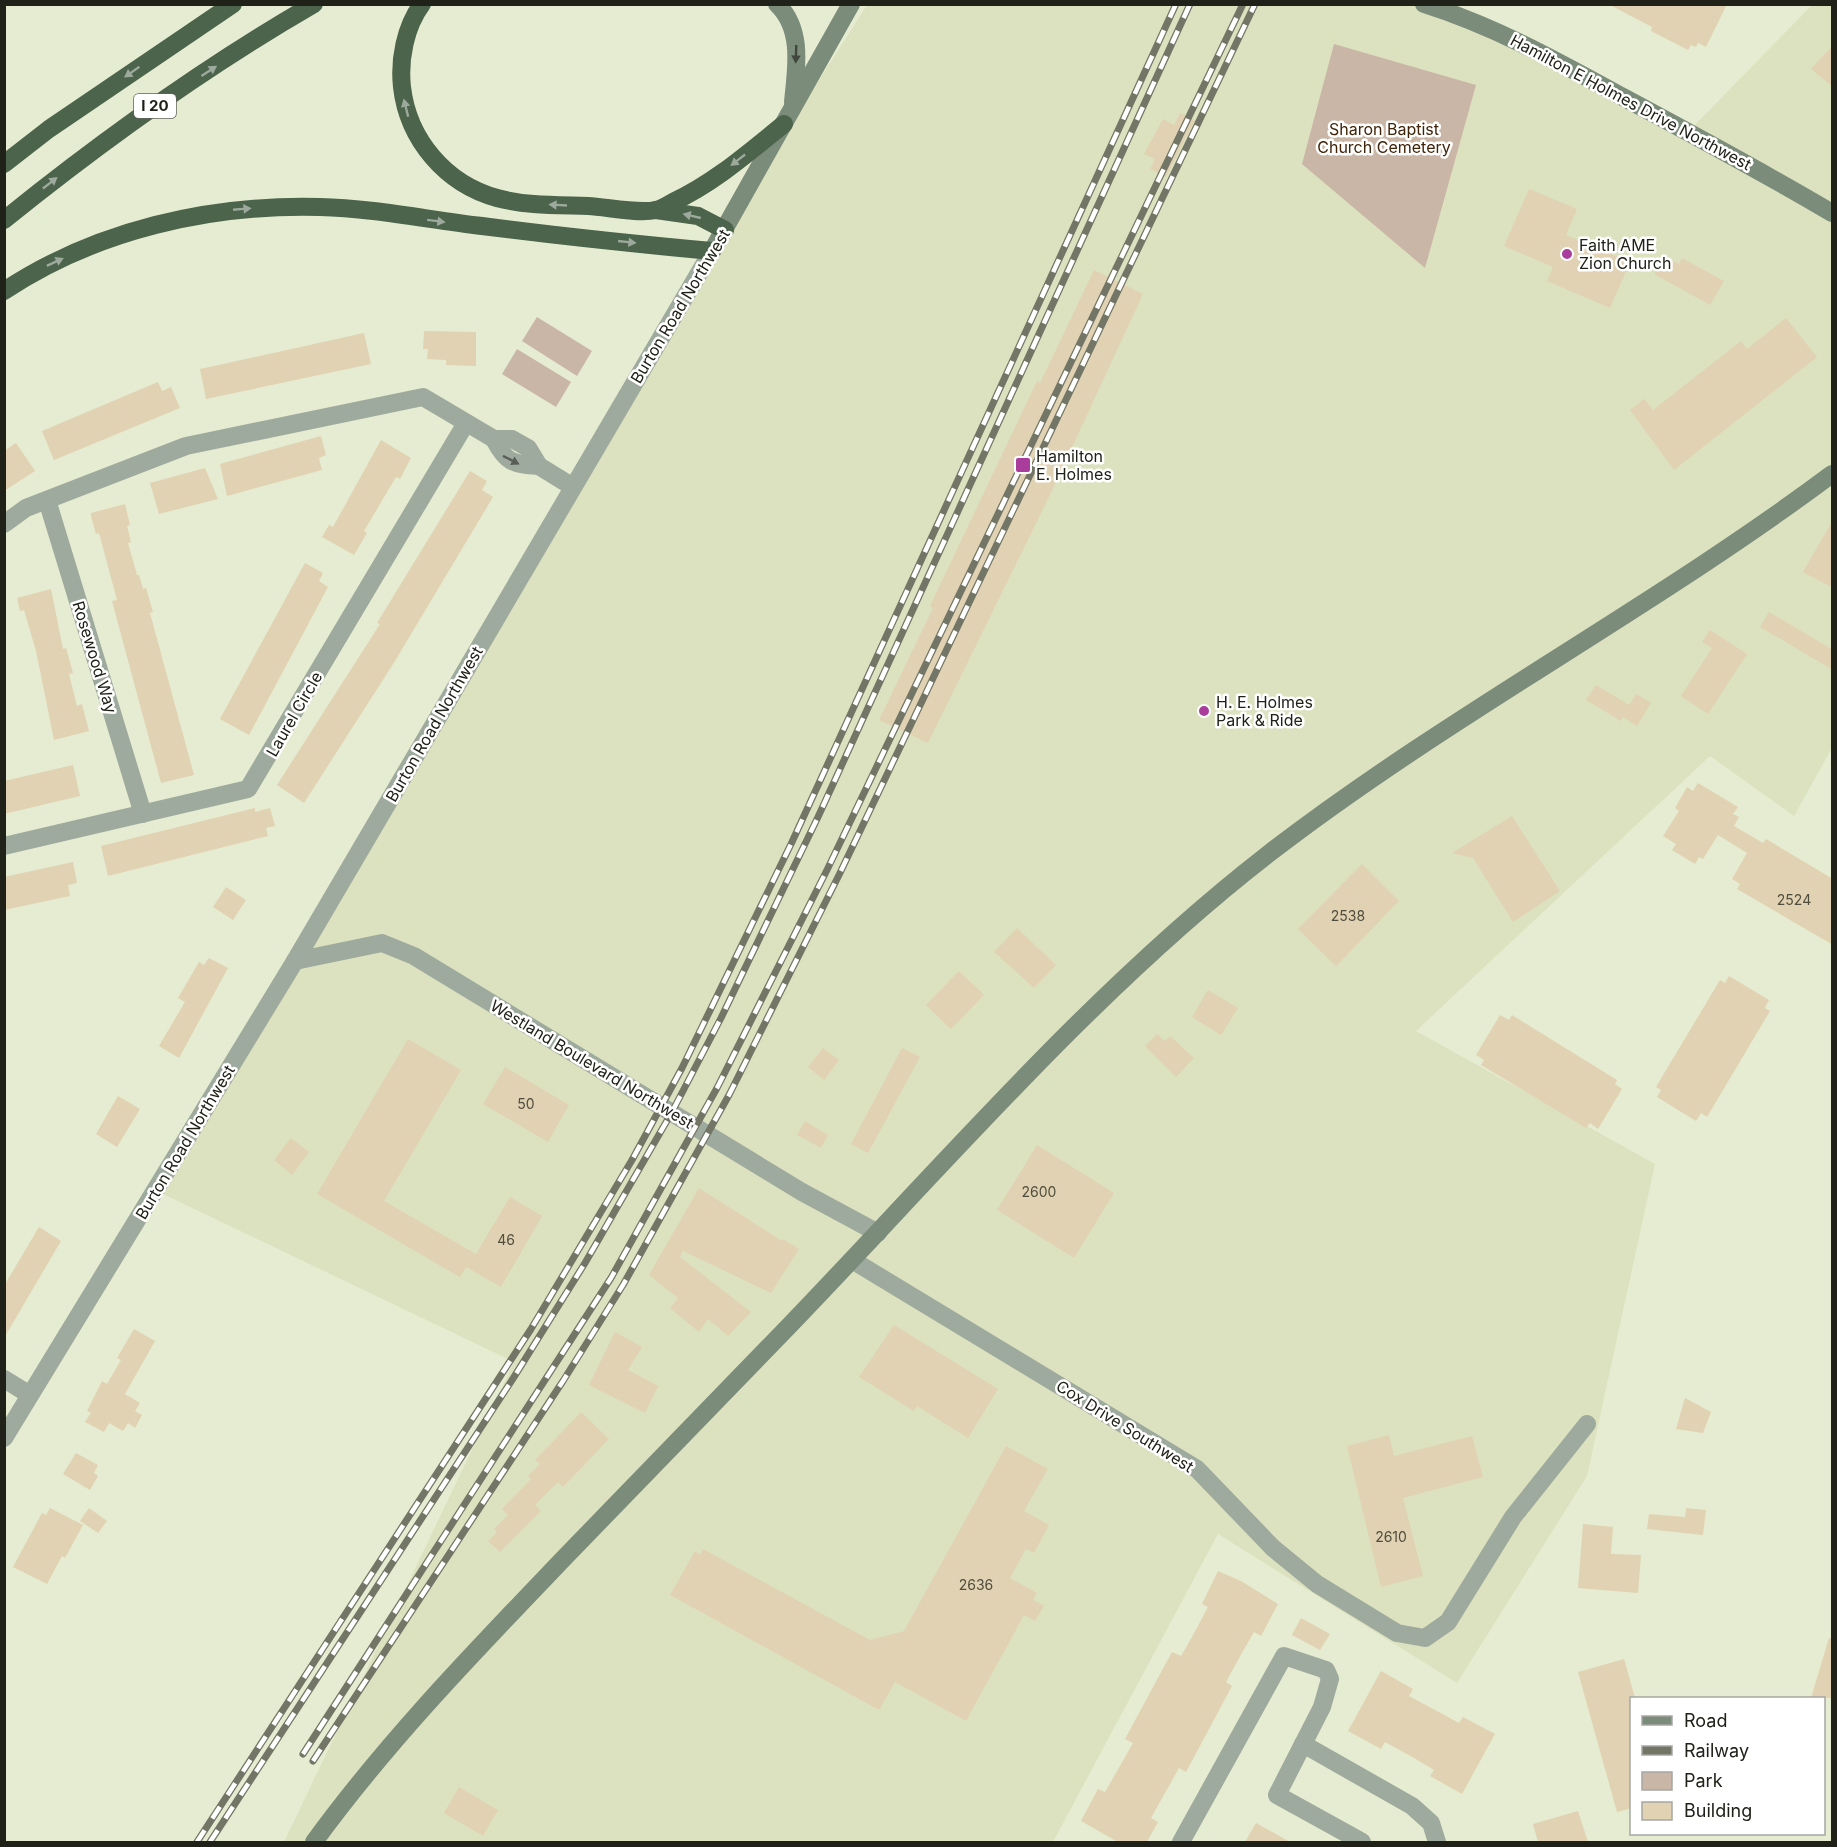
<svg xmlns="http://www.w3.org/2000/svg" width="1837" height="1847" viewBox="0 0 1837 1847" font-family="Inter,sans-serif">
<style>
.built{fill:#dce2bf}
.green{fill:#cab6a6}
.building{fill:#e0d2b2}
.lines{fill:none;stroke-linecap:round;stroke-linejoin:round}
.minor{stroke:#9faa9e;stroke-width:18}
.tertiary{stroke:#9faa9e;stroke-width:18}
.secondary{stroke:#7b8c7b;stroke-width:18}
.motorway{stroke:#4c634c;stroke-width:18}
.rail-casing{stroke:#737666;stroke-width:7}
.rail{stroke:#fff;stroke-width:4.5;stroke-dasharray:14;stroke-linecap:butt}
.oneway{fill:#40463b}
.oneway2{fill:#9da99d}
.oneway3{fill:#595f54}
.poi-dot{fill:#aa3d9b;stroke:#fff;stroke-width:2}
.labels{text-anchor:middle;stroke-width:5;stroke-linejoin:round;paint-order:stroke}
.number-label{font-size:14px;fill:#504d3e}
.shield{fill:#fff;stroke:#63645d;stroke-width:1.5}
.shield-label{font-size:15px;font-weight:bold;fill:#202118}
.street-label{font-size:16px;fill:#202118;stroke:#fff}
.park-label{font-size:16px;fill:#412307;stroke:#fff}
.poi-label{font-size:16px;fill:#202118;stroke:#fff;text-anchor:start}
</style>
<rect width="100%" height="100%" fill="#e6ecd1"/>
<!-- built -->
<path class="built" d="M 867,5 L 1446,5 L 1684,136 L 1812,5 L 1832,5 L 1832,748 L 1794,816 L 1710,756 L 1416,1031 L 1655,1164 L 1587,1476 L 1457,1683 L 1218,1534 L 1053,1842 L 284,1842 L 514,1362 L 161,1193 L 741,202 Z"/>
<!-- green -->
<g class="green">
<path d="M 1334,44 L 1476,85 L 1425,268 L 1302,164 Z"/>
<path d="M 537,317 L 592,351 L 577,376 L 522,341 Z"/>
<path d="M 517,349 L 571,382 L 556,407 L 502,374 Z"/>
</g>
<!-- building -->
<g class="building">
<path d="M 1608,4 L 1727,4 L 1706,47 L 1698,43 L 1696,47 L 1691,45 L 1688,50 L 1651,31 L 1652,27 Z"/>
<path d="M 1833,45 L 1833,87 L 1811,69 Z"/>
<path d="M 1180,113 L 1195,120 L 1166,177 L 1150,169 L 1155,159 L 1144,154 L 1163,119 L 1174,125 Z"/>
<path d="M 1529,189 L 1577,209 L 1566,235 L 1630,262 L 1610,308 L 1547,281 L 1553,267 L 1504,246 Z"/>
<path d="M 1664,256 L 1679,264 L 1682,258 L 1724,281 L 1710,305 L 1654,274 Z"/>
<path d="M 1094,270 L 1143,294 L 1049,497 L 928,743 L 879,720 L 933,608 L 930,606 L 1037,381 L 1040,383 Z"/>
<path d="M 1786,318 L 1817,357 L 1674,470 L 1630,410 L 1644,399 L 1653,410 L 1741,341 L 1747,349 Z"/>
<path d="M 424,331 L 476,332 L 476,366 L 446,365 L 446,360 L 427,359 L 428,349 L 423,349 Z"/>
<path d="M 364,333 L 371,364 L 206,399 L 200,369 Z"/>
<path d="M 158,382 L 162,391 L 171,387 L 180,408 L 54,460 L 42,431 Z"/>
<path d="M 321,436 L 326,455 L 319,458 L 322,470 L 227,496 L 220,464 Z"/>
<path d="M 381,440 L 411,458 L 400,479 L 396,477 L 364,531 L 367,533 L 354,555 L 322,537 L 329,525 L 333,527 Z"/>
<path d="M 16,443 L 35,471 L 4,491 L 4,451 Z"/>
<path d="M 205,468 L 218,499 L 159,514 L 150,483 Z"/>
<path d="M 470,471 L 487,481 L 482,490 L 493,497 L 395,661 L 304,803 L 277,785 L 380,624 L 377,623 Z"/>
<path d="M 125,504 L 130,525 L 127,526 L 131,542 L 128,543 L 137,575 L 139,575 L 143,589 L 146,588 L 153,612 L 150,613 L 194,775 L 161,783 L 112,601 L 117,600 L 99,533 L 96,534 L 91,516 L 91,513 Z"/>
<path d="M 1833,520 L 1833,588 L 1803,572 Z"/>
<path d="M 305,563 L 323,573 L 319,581 L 328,587 L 249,735 L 220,719 Z"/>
<path d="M 51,589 L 63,649 L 66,648 L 73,673 L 69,674 L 77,706 L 82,704 L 89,731 L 54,740 L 36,651 L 24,610 L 20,611 L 17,598 Z"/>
<path d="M 1769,612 L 1833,650 L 1833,670 L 1760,627 Z"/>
<path d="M 1710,630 L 1747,654 L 1708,714 L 1681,696 L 1712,648 L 1702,642 Z"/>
<path d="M 1596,685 L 1629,705 L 1636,694 L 1651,703 L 1637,726 L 1623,717 L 1621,721 L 1586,700 Z"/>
<path d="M 73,765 L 80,796 L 4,814 L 4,781 Z"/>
<path d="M 1698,783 L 1738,807 L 1733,814 L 1739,817 L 1734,826 L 1763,843 L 1766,839 L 1833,879 L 1833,945 L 1737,889 L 1740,884 L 1732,879 L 1747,853 L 1718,835 L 1703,859 L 1699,857 L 1695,864 L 1672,850 L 1676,844 L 1663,836 L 1679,811 L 1675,808 L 1687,787 L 1693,791 Z"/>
<path d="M 255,808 L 255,812 L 270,808 L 275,826 L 266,828 L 268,836 L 108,876 L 101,846 Z"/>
<path d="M 1512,816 L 1560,891 L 1513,922 L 1473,858 L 1452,853 Z"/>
<path d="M 73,862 L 77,883 L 68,885 L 70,896 L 4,910 L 4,877 Z"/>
<path d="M 1362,864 L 1399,901 L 1336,966 L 1298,929 Z"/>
<path d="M 226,887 L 246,900 L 233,920 L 213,907 Z"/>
<path d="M 1017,928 L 1056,965 L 1034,988 L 994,952 Z"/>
<path d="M 209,958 L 228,968 L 179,1058 L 159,1046 L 185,1002 L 178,998 L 199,962 L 204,965 Z"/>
<path d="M 959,971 L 984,995 L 951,1029 L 926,1005 Z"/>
<path d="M 1729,976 L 1769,1000 L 1765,1008 L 1770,1011 L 1707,1117 L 1701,1113 L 1696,1121 L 1657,1097 L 1661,1090 L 1656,1087 L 1720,980 L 1725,983 Z"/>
<path d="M 1208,990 L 1238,1008 L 1221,1035 L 1192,1017 Z"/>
<path d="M 1500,1015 L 1509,1020 L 1512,1015 L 1617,1080 L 1615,1084 L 1622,1089 L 1598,1129 L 1590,1123 L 1586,1128 L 1481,1065 L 1484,1060 L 1476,1055 Z"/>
<path d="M 1157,1034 L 1165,1041 L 1170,1036 L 1194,1058 L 1176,1077 L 1145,1046 Z"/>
<path d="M 408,1039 L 461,1070 L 384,1201 L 476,1254 L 510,1197 L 542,1216 L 501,1287 L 466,1267 L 460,1277 L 317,1194 Z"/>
<path d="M 823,1048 L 839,1060 L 824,1080 L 808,1067 Z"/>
<path d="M 902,1048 L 920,1057 L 868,1153 L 851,1144 Z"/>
<path d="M 505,1067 L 569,1105 L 548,1142 L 483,1104 Z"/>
<path d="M 118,1096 L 140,1109 L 117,1147 L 96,1134 Z"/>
<path d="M 805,1121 L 828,1135 L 821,1148 L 797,1135 Z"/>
<path d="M 291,1138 L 309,1152 L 292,1175 L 274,1160 Z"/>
<path d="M 1037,1145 L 1114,1193 L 1074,1258 L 997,1210 Z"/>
<path d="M 699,1188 L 782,1241 L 783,1239 L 799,1249 L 771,1293 L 683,1251 L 680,1257 L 751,1312 L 728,1336 L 708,1319 L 699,1332 L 670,1308 L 678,1298 L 649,1275 Z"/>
<path d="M 39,1227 L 61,1241 L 4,1338 L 4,1286 Z"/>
<path d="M 894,1325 L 998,1389 L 968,1438 L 917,1406 L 914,1411 L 859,1377 Z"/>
<path d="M 134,1329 L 155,1341 L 125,1394 L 140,1403 L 135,1411 L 142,1415 L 135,1428 L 128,1423 L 123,1431 L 109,1423 L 104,1432 L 85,1422 L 91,1413 L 87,1411 L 102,1381 L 107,1384 L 121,1360 L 117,1358 Z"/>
<path d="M 615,1332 L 642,1347 L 628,1370 L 658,1386 L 645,1413 L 589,1385 Z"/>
<path d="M 1685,1398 L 1711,1412 L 1703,1433 L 1676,1429 Z"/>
<path d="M 581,1412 L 609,1439 L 563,1487 L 558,1482 L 535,1505 L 541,1511 L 500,1552 L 488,1541 L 497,1532 L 494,1529 L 508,1515 L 502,1509 L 531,1479 L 528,1476 L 540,1464 L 535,1460 Z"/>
<path d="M 1389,1435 L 1394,1456 L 1472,1436 L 1483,1477 L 1403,1498 L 1423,1576 L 1381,1587 L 1347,1446 Z"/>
<path d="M 1006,1446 L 1048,1469 L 1024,1511 L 1049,1525 L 1034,1553 L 1026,1549 L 1010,1578 L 1037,1593 L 1033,1600 L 1044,1606 L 1035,1621 L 1024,1615 L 966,1721 L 895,1682 L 879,1710 L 670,1595 L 695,1551 L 700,1555 L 703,1549 L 870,1640 L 904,1631 Z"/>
<path d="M 76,1453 L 98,1465 L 94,1473 L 98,1476 L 90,1490 L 63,1474 Z"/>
<path d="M 50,1508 L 83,1525 L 65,1558 L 62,1556 L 47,1584 L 13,1567 L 42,1513 L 46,1515 Z"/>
<path d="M 89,1508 L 107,1521 L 98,1533 L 80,1521 Z"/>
<path d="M 1686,1508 L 1706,1510 L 1703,1535 L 1647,1529 L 1649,1514 L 1685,1517 Z"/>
<path d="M 1583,1524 L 1613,1527 L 1611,1554 L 1641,1555 L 1638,1593 L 1578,1588 Z"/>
<path d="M 1218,1571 L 1241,1581 L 1278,1604 L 1261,1636 L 1254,1632 L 1243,1651 L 1226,1682 L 1232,1686 L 1186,1772 L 1179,1768 L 1151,1818 L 1158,1822 L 1147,1842 L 1118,1842 L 1081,1821 L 1098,1789 L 1105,1792 L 1133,1743 L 1125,1739 L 1172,1652 L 1181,1656 L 1192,1637 L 1208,1607 L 1202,1604 Z"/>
<path d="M 1301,1618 L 1330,1634 L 1320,1650 L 1292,1635 Z"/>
<path d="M 1829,1638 L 1833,1639 L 1833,1698 L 1811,1698 Z"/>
<path d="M 1624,1659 L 1635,1698 L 1632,1698 L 1632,1808 L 1617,1812 L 1578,1672 Z"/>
<path d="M 1381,1671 L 1413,1689 L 1409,1696 L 1459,1723 L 1463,1717 L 1495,1734 L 1462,1794 L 1430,1776 L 1434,1770 L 1414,1758 L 1385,1742 L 1381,1749 L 1348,1731 Z"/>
<path d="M 459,1787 L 498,1810 L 483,1836 L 444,1813 Z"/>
<path d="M 1578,1811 L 1588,1842 L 1538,1842 L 1533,1824 Z"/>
<path d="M 1256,1823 L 1290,1842 L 1245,1842 Z"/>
</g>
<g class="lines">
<!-- minor -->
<g class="minor">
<path d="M 494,439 C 506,463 513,464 539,466"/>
<path d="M 47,500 L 143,814"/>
<path d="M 4,524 L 26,508 L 186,446 L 423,397 L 494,439 L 512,439 L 528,448 L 539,466 L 573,487"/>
<path d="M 4,846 L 248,789 L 466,423"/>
<path d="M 295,961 L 382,943 L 414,956 L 802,1192 L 878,1233"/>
<path d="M 852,1260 L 1197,1469 L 1273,1548 L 1317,1584 L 1397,1633 L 1425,1638 L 1448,1622 L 1513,1517 L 1587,1424"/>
<path d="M 4,1379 L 30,1395"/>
<path d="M 1303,1744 L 1412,1806 L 1431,1823 L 1437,1842"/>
<path d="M 1181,1842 L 1284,1656 L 1326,1670 L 1330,1679 L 1322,1707 L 1277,1795 L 1362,1842"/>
</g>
<!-- tertiary -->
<path class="tertiary" d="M 4,1438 L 295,961 L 712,251"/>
<!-- secondary -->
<g class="secondary">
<path d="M 777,4 C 804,30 796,70 793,102"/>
<path d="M 1424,4 C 1494,26 1557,61 1621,96 C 1692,134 1763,172 1832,213"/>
<path d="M 712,251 L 851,4"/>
<path d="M 314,1842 C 389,1739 478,1648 566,1556 C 641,1479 715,1402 789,1326 C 942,1167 1093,990 1267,855 C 1447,716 1650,610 1832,474"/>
</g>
<!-- motorway -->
<g class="motorway">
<path d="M 422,4 C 405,27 399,60 402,87 C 408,140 446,184 497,198 C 526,206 558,205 588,206 C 607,207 638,214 656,210 C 661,209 668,205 673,202 C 714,183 748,153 784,124"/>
<path d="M 4,164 L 49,129 L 233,4"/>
<path d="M 656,210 L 698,216 L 725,230"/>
<path d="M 4,220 C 102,141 205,67 314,4"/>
<path d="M 4,291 C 96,230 210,204 320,207 C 372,208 430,220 482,226 C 559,236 635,244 712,251"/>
</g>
<defs>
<g id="rail">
<path d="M 303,1754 L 611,1278 L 717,1088 L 827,870 L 1243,4"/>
<path d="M 313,1761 L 563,1381 L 623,1285 L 729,1095 L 839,875 L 1255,4"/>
<path d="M 197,1842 L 531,1329 L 632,1160 L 682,1068 L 792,842 L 1176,4"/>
<path d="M 210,1842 L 514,1377 L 585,1263 L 672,1112 L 721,1018 L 818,817 L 1190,4"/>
</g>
</defs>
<!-- rail casing -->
<use href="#rail" class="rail-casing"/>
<!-- rail -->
<use href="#rail" class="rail"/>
</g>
<!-- one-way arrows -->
<defs><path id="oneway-solid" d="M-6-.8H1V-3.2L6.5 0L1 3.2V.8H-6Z" transform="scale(1.5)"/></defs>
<use class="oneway" href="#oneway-solid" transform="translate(796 54) rotate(92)"/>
<g class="oneway2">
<use href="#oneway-solid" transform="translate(209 71) rotate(-33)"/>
<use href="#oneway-solid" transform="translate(132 72) rotate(145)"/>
<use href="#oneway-solid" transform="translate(406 108) rotate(-104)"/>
<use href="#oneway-solid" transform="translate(738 160) rotate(142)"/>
<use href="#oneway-solid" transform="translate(50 183) rotate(-38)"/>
<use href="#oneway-solid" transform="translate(558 205) rotate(-177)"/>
<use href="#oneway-solid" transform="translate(242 209) rotate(-5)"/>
<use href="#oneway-solid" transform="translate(692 216) rotate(-167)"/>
<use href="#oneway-solid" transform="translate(436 221) rotate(7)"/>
<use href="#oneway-solid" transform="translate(627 242) rotate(6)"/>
<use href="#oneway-solid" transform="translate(55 262) rotate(-25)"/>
</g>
<use class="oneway3" href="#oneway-solid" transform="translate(511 460) rotate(27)"/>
<!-- markers -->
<g class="poi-dot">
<circle cx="1567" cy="254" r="6"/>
<rect x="1015" y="457" width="16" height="16" rx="3"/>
<circle cx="1204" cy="711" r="6"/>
</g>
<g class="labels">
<!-- number labels -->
<g class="number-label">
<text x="1794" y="905">2524</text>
<text x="1348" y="921">2538</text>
<text x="526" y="1109">50</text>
<text x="1039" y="1197">2600</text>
<text x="506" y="1245">46</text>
<text x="1391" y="1542">2610</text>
<text x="976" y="1590">2636</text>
</g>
<!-- shield labels -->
<rect class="shield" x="134" y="94" width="42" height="24" rx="4.5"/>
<g class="shield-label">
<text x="155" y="111">I 20</text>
</g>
<!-- street labels -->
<g class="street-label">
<text transform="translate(1631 102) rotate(28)" y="6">Hamilton E Holmes Drive Northwest</text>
<text transform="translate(680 306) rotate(-59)" y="6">Burton Road Northwest</text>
<text transform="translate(95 657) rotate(73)" y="6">Rosewood Way</text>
<text transform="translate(294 714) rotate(-60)" y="6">Laurel Circle</text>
<text transform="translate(434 724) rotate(-60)" y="6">Burton Road Northwest</text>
<text transform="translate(592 1064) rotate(31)" y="6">Westland Boulevard Northwest</text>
<text transform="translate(185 1142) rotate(-59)" y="6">Burton Road Northwest</text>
<text transform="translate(1125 1426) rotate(32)" y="6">Cox Drive Southwest</text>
</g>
<!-- park labels -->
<g class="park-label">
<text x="1384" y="135">Sharon Baptist<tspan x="1384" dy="18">Church Cemetery</tspan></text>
</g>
<!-- poi labels -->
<g class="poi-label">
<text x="1579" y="251">Faith AME<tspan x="1579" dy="18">Zion Church</tspan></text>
<text x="1036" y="462">Hamilton<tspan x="1036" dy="18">E. Holmes</tspan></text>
<text x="1216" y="708">H. E. Holmes<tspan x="1216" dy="18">Park &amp; Ride</tspan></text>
</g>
</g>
<!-- border -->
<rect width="1837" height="1847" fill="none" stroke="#202118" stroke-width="12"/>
<!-- legend -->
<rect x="1630" y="1697" width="195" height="138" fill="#ffffff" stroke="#a6a6a3" stroke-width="1.5"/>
<rect x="1642" y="1716" width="30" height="9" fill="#7b8c7b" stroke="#a6a6a3" stroke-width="1.5"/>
<text x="1684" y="1727" font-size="18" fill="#202118">Road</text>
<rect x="1642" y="1746" width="30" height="9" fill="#737666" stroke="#a6a6a3" stroke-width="1.5"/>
<text x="1684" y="1757" font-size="18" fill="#202118">Railway</text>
<rect x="1642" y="1772" width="30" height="18" fill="#cab6a6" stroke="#a6a6a3" stroke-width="1.5"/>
<text x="1684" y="1787" font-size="18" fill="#202118">Park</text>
<rect x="1642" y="1802" width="30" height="18" fill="#e0d2b2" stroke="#a6a6a3" stroke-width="1.5"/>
<text x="1684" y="1817" font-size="18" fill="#202118">Building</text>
</svg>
